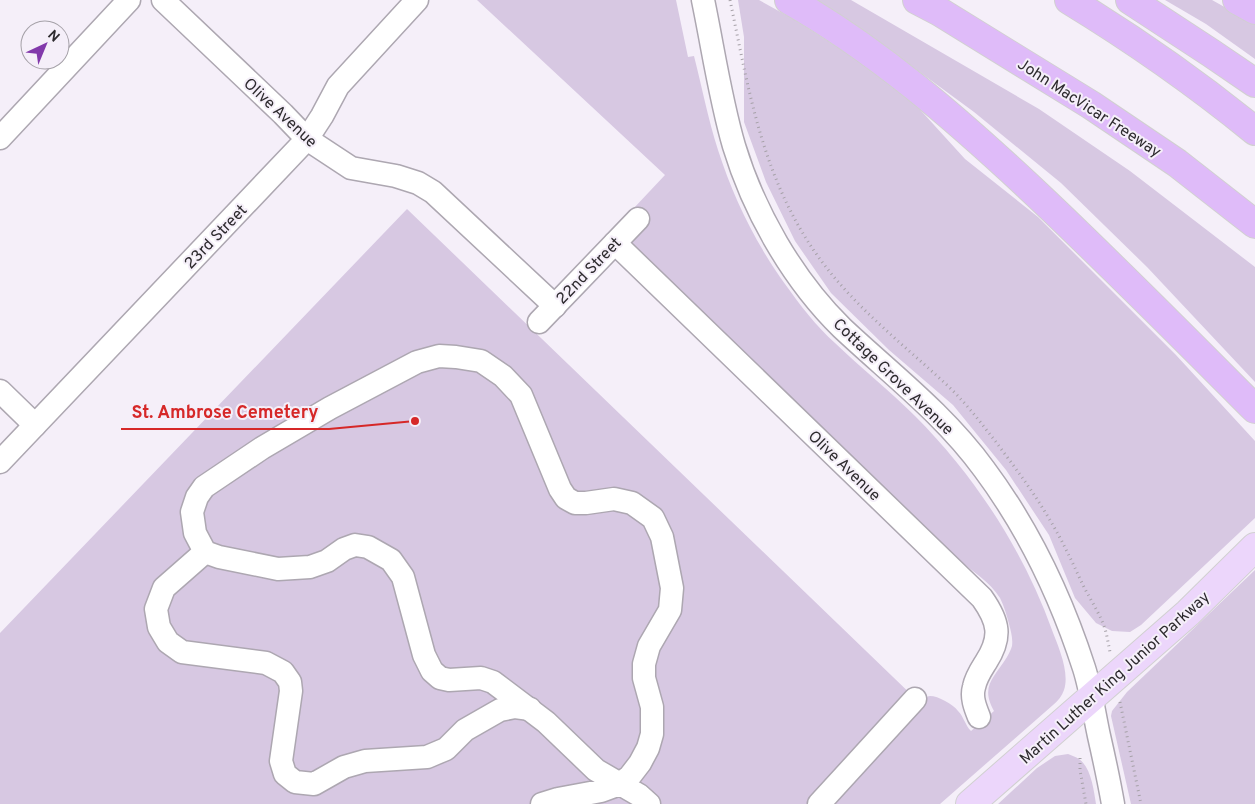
<svg xmlns="http://www.w3.org/2000/svg" width="1255" height="804" viewBox="0 0 1255 804" font-family="Overpass,sans-serif">
<style>
.green{fill:#d7c8e2}
.lines{fill:none;stroke-linecap:round;stroke-linejoin:round}
.minor-casing{stroke:#ada7b1;stroke-width:25}
.major-casing{stroke:#d1d0d1;stroke-width:30}
.highway-casing{stroke:#d1d0d1;stroke-width:30}
.path{stroke:#a6a1a8;stroke-width:3;stroke-dasharray:1 4;stroke-linecap:butt}
.minor{stroke:#fff;stroke-width:22}
.major{stroke:#ecd6fb;stroke-width:28}
.highway{stroke:#dfbbf9;stroke-width:28}
.labels{text-anchor:middle;stroke-width:4;stroke-linejoin:round;paint-order:stroke}
.street-label{font-size:16px;fill:#2e2b2f;stroke:#f5eff9}
.leader{fill:none;stroke:#d62828;stroke-width:2}
.callout-dot{fill:#d62828;stroke:#f5eff9;stroke-width:2}
.callout-label{font-size:18px;text-anchor:middle;font-weight:bold;fill:#d62828;stroke:#f5eff9;stroke-width:4;stroke-linejoin:round;paint-order:stroke}
</style>
<rect width="100%" height="100%" fill="#f5eff9"/>
<!-- green -->
<g class="green">
<path d="M 477,0 L 676,0 L 688,57 L 694,56 C 702,87 708,119 718,150 C 733,197 756,244 785,284 C 800,305 816,326 835,343 C 861,368 890,391 915,416 C 975,476 1023,550 1052,630 C 1058,646 1070,672 1064,690 C 1062,696 1058,701 1053,705 L 940,804 L 0,804 L 0,633 L 407,209 L 920,703 C 923,700 926,696 930,696 C 938,696 953,704 958,711 C 964,717 965,725 971,731 L 994,711 C 980,686 994,678 1007,657 C 1009,653 1011,650 1012,646 C 1013,639 1011,631 1009,624 C 1007,616 1004,606 1000,598 C 990,582 972,571 958,559 L 631,242 L 649,223 L 633,209 L 665,175 Z"/>
<path d="M 738,0 L 759,0 L 795,20 L 875,71 L 904,92 L 965,159 L 1038,217 L 1176,355 L 1255,441 L 1255,518 L 1141,625 L 1130,632 L 1112,631 L 1096,623 L 1075,598 L 1049,535 L 1006,470 L 953,405 L 889,350 L 831,293 L 795,241 L 766,182 L 744,122 L 744,37 Z"/>
<path d="M 811,0 L 851,0 L 1039,109 L 1130,171 L 1255,267 L 1255,382 L 1147,267 L 1061,183 L 974,112 L 891,51 Z"/>
<path d="M 1165,0 L 1212,0 L 1255,24 L 1255,59 L 1206,24 Z"/>
<path d="M 1255,570 L 1255,804 L 1131,804 L 1111,716 L 1112,711 L 1127,692 Z"/>
<path d="M 1068,754 C 1071,755 1076,757 1079,759 C 1091,767 1094,791 1096,804 L 998,804 L 1037,768 L 1055,756 Z"/>
</g>
<g class="lines">
<defs>
<g id="minor">
<path d="M 163,0 L 283,114 L 307,139 L 351,168 L 396,176 L 418,183 L 433,192 L 555,306"/>
<path d="M 703,0 C 713,48 720,98 734,146 C 754,212 793,280 842,328 C 891,374 944,414 984,469 C 1028,528 1061,597 1084,668 C 1091,690 1094,713 1099,736 C 1104,758 1109,781 1113,804"/>
<path d="M 0,138 L 129,0"/>
<path d="M 615,243 L 982,598 C 999,622 1002,637 986,662 C 981,670 976,677 974,687 C 971,697 975,707 979,717"/>
<path d="M 539,322 L 638,219"/>
<path d="M 0,391 L 35,425"/>
<path d="M 0,462 L 307,139 L 322,116 L 338,86 L 417,0"/>
<path d="M 205,552 L 164,588 L 156,609 L 159,627 L 168,642 L 182,652 L 266,663 L 283,672 L 290,682 L 291,691 L 281,761 L 285,774 L 295,782 L 314,784 L 344,767 L 365,761 L 427,757 L 446,749 L 465,730 L 500,710 L 515,707 L 530,709"/>
<path d="M 542,804 L 558,799 L 601,791 L 620,784 L 630,776 L 640,763 L 648,748 L 652,734 L 652,707 L 644,678 L 644,664 L 649,646 L 670,610 L 672,588 L 662,537 L 653,518 L 632,503 L 614,499 L 586,503 L 575,503 L 566,498 L 560,489 L 521,395 L 503,376 L 481,361 L 456,357 L 439,356 L 417,362 L 330,408 L 262,448 L 204,487 L 197,497 L 192,512 L 195,533 L 205,552 L 219,557 L 278,569 L 310,567 L 327,561 L 344,549 L 355,545 L 368,547 L 391,560 L 403,577 L 424,655 L 432,671 L 440,678 L 449,680 L 481,678 L 493,682 L 546,722 L 596,770 L 639,795 L 649,804"/>
<path d="M 819,804 L 915,699"/>
</g>
<path id="major" d="M 970,804 L 1188,613 L 1255,547"/>
<g id="highway">
<path d="M 789,0 C 877,50 954,117 1028,186 C 1105,258 1180,334 1255,409"/>
<path d="M 917,0 L 940,12 L 1091,105 L 1177,163 L 1255,224"/>
<path d="M 1069,0 C 1133,39 1196,83 1255,131"/>
<path d="M 1130,0 L 1211,53 L 1255,83"/>
<path d="M 1237,0 L 1255,10"/>
</g>
</defs>
<!-- minor casing -->
<use href="#minor" class="minor-casing"/>
<!-- major casing -->
<use href="#major" class="major-casing"/>
<!-- highway casing -->
<use href="#highway" class="highway-casing"/>
<!-- path -->
<g class="path">
<path d="M 730,0 C 749,91 762,177 817,255 C 854,307 902,343 948,386 C 966,403 981,423 996,442 C 1013,465 1030,487 1045,512 C 1059,534 1070,557 1081,581 C 1088,596 1098,610 1104,626 C 1107,634 1108,643 1110,652"/>
<path d="M 1120,702 L 1141,804"/>
<path d="M 1080,758 L 1080,770 L 1086,804"/>
</g>
<!-- minor -->
<use href="#minor" class="minor"/>
<!-- major -->
<use href="#major" class="major"/>
<!-- highway -->
<use href="#highway" class="highway"/>
</g>
<g class="labels">
<!-- street labels -->
<g class="street-label">
<text transform="translate(1090 107) rotate(33)" y="6">John MacVicar Freeway</text>
<text transform="translate(281 112) rotate(43)" y="6">Olive Avenue</text>
<text transform="translate(215 236) rotate(-46)" y="6">23rd Street</text>
<text transform="translate(588 270) rotate(-46)" y="6">22nd Street</text>
<text transform="translate(894 376) rotate(44)" y="6">Cottage Grove Avenue</text>
<text transform="translate(845 465) rotate(44)" y="6">Olive Avenue</text>
<text transform="translate(1114 677) rotate(-42)" y="6">Martin Luther King Junior Parkway</text>
</g>
</g>
<!-- callouts -->
<path class="leader" d="M415 421L329 429H121"/>
<circle class="callout-dot" cx="415" cy="421" r="5"/>
<g class="callout-label">
<text x="225" y="418">St. Ambrose Cemetery</text>
</g>
<!-- north arrow -->
<g transform="translate(45 45) rotate(44)"><circle r="24" fill="#f5eff9" stroke="#a5a1a8"/>
<path d="M0-4L9 19L0 12L-9 19Z" fill="#8239ab"/>
<text y="-8" font-size="14" font-weight="bold" text-anchor="middle" fill="#2e2b2f">N</text>
</g>
</svg>
